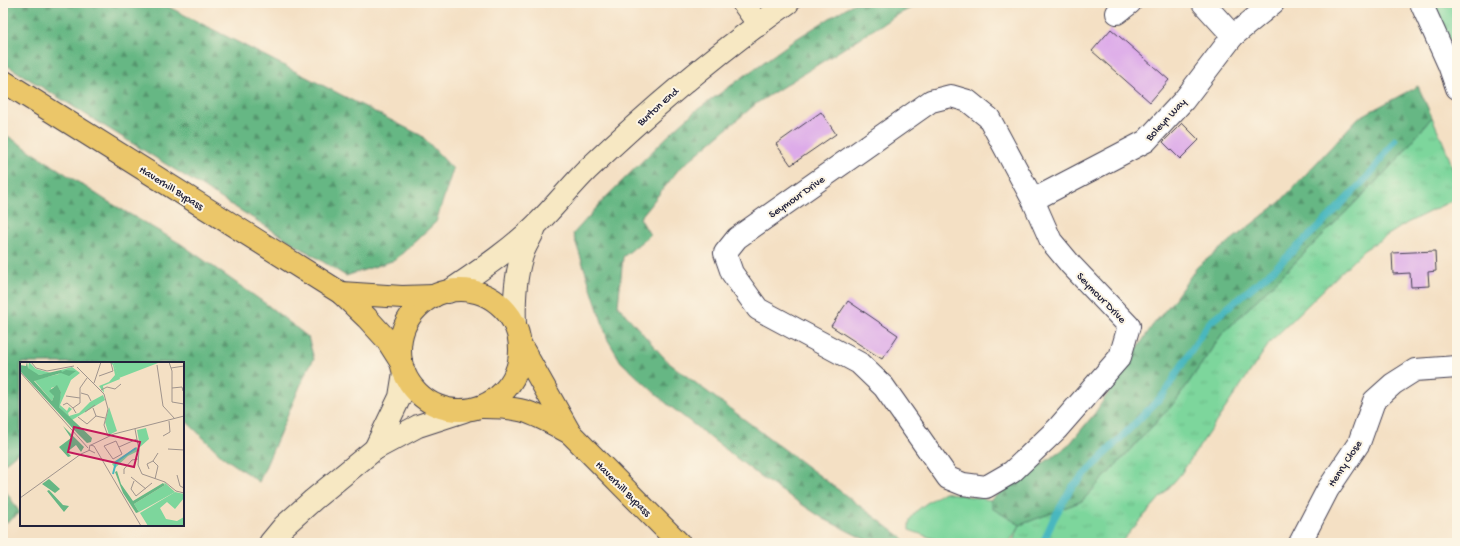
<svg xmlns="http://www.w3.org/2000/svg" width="1460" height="546" viewBox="0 0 1460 546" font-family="'Gochi Hand',sans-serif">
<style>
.grass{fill:url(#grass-tufts);stroke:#507c6c}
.forest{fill:url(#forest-firs);stroke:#446c60}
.park{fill:#7dd69c;stroke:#507c6c}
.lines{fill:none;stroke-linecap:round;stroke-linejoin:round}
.stream{stroke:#48b7bf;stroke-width:7}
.building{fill:#ddabe9}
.street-casing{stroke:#423e50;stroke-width:24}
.secondary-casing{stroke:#423e50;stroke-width:24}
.primary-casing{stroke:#423e50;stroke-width:24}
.street{stroke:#fff;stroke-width:22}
.secondary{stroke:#f7e8c3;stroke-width:22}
.primary{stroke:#ebc669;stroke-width:22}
.labels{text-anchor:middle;stroke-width:4;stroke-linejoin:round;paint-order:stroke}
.street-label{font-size:11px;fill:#22223b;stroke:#fcf5e5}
.inset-river{fill:none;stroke:#48b7bf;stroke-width:2}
.inset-road{fill:none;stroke:#a0948d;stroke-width:1}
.view{fill:#c2185b;fill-opacity:0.15;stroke:#c2185b;stroke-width:2}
.inset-edge{fill:none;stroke:#22223b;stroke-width:2}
</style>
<defs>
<pattern id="grass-tufts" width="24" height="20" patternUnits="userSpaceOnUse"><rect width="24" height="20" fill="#7dd69c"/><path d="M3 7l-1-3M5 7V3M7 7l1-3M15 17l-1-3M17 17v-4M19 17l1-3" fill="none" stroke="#6cb787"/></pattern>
<pattern id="forest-firs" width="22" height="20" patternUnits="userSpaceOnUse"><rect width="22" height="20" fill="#66b784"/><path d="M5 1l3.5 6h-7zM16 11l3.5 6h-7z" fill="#54946d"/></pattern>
</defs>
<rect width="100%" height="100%" fill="#fcf5e5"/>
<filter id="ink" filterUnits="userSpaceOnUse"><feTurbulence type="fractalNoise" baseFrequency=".025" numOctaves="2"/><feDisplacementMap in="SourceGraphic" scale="8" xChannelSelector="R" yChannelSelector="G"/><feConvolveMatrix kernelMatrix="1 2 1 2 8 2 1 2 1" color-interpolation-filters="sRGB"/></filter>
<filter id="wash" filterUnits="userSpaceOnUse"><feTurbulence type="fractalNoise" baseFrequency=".012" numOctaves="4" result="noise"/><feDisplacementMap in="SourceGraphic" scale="16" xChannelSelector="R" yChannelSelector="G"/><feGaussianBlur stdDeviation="0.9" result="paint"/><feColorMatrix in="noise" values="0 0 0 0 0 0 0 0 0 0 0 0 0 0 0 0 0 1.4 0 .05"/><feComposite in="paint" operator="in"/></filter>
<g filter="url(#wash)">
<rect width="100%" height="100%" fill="#f4e0c4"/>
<!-- grass -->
<g class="grass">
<path d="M 1434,3 L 1457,3 L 1457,58 Z"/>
<path d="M 1432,117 C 1443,143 1457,169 1457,198 L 1407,223 L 1364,250 L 1271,341 L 1180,475 L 1123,540 L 1122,543 L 1012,543 L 1020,525 L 1082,501 L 1176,401 L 1222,334 L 1320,238 L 1397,160 Z"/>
</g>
<!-- forest -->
<g class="forest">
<path d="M 3,3 L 161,3 L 422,136 L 453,169 L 436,222 L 395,260 L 346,276 L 3,63 Z"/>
<path d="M 854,3 L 921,3 L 895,16 L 757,103 L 679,169 L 640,218 L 650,235 L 623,257 L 618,306 L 669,363 L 904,539 L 901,543 L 872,543 L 824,519 L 762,478 L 666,403 L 621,362 L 608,340 L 573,234 L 607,196 L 674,130 L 694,112 L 796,39 Z"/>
<path d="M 1418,86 L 1432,117 L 1397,160 L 1320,238 L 1222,334 L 1176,401 L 1082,501 L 1020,525 L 993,509 L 990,500 L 1068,446 L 1095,413 L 1152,326 L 1173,301 L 1197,267 L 1280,202 L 1358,118 Z"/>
<path d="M 3,133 L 107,201 L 181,244 L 266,304 L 308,337 L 314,359 L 307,370 L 259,482 L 222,456 L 183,418 L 183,363 L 21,363 L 21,450 L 3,465 Z"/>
<path d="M 3,487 L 20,513 L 3,525 Z"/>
</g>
<!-- park -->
<path class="park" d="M 944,492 L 990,500 L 993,509 L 1020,525 L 1009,543 L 946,543 L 909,530 C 909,527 909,523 910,520 C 916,507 933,500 944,492 Z"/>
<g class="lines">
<!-- stream -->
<path class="stream" d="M 1043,543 L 1053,520 L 1071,488 L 1163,395 L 1208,324 L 1272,271 L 1330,216 L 1372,172 L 1395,140"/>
</g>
<g id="blocks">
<!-- building -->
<g class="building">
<path d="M 1111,29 L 1169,80 L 1150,102 L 1092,51 Z"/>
<path d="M 821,112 L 836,134 L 791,165 L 776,144 Z"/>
<path d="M 1182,123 L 1199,140 L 1180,159 L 1163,142 Z"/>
<path d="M 1435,251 L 1436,271 L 1428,272 L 1429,286 L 1411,287 L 1410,273 L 1393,274 L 1392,253 Z"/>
<path d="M 848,301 L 898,335 L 882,359 L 831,326 Z"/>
</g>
</g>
</g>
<g filter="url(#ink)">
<use href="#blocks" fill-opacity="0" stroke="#423e50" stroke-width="1"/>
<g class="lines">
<defs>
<g id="street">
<path d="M 1203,3 L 1233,36"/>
<path d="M 1421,3 L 1449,65 L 1457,88"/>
<path d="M 1117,13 L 1130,3"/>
<path d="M 951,96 L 968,101 L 989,118 L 1033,200 L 1051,241 L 1071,265 L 1129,326 L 1120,357 L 1057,429 L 1012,472 L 986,487 L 963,484 L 948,478 L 884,387 L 859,363 L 758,309 L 732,273 L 725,253 L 737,238 L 931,101 Z"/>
<path d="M 1033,200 L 1146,141 L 1184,100 L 1233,36 L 1273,3"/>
<path d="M 1300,543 L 1328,489 L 1359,443 L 1374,401 L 1393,384 L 1415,370 L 1457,367"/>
</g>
<g id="secondary">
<path d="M 743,3 L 759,25"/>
<path d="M 448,292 C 479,271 512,249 539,222 C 556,205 571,186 588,169 C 651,109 717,53 788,3"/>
<path d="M 515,325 C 514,301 515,273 524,250 C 527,243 531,237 534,230"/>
<path d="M 375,449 L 400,397 L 404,372"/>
<path d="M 270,543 L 284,526 L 313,500 L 375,449 L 418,426 L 464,411"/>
</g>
<g id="primary">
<path d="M 3,81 L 341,293 L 367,318 L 387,340 L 401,362"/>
<circle cx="460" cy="350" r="60"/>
<path d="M 341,293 L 402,297 L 434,296"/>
<path d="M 520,344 L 570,433 L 679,543"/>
<path d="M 483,407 C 496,407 510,407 524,411 C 540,416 555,425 570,433"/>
</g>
</defs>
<!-- street casing -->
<use href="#street" class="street-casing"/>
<!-- secondary casing -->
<use href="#secondary" class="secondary-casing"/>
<!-- primary casing -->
<use href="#primary" class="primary-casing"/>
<!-- street -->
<use href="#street" class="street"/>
<!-- secondary -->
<use href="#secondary" class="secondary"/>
<!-- primary -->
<use href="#primary" class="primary"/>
</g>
</g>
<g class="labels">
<!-- street labels -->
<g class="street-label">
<text transform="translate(657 106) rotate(-42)" y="4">Burton End</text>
<text transform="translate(1165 119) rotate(-47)" y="4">Boleyn Way</text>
<text transform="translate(172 187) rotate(32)" y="4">Haverhill Bypass</text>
<text transform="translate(796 196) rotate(-35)" y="4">Seymour Drive</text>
<text transform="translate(1102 297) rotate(46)" y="4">Seymour Drive</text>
<text transform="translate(1344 463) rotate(-57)" y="4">Henry Close</text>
<text transform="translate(624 488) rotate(45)" y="4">Haverhill Bypass</text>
</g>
</g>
<!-- overview -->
<g transform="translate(20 362)">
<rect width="164" height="164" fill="#f4e0c4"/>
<path d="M 9,0 L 16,7 L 31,11 L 19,13 L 12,11 L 8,6 ZM 89,0 L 93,0 L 100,17 L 83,24 L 84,31 L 79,24 L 89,20 L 95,13 L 93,3 ZM 52,5 L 60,11 L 51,18 L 40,43 L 47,49 L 49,45 L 52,47 L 48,51 L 49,54 L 59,51 L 70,40 L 83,33 L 85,38 L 52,58 L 38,44 L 41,30 L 37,24 L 31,26 L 34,34 L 32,39 L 14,18 L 39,12 L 41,8 ZM 89,45 L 97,69 L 89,73 L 85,60 ZM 126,66 L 129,77 L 120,85 L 117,68 ZM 117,85 L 118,89 L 108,94 L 95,106 L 92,102 L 95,99 ZM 144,120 L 155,130 L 119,150 L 114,142 L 145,123 Z" fill="#7dd69c"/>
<path d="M 7,0 L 8,6 L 19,13 L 41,8 L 42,10 L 46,8 L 56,9 L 49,14 L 41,11 L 14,19 L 32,39 L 34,34 L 29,29 L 37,23 L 41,30 L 39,45 L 72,76 L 71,80 L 67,81 L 57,71 L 0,9 L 0,3 L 6,4 ZM 43,64 L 64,85 L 61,90 L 56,83 L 47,90 L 51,94 L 48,95 L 39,85 L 51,76 ZM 97,109 L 101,122 L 113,139 L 143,121 L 145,123 L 114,142 L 119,150 L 116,151 L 103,131 L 95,110 ZM 29,117 L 40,127 L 35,131 L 22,122 ZM 29,128 L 43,143 L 49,144 L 44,150 L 27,129 Z" fill="#66b784"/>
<path d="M 93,0 L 138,0 L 138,1 L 99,16 ZM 155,130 L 164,132 L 164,136 L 155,147 L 147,140 L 140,146 L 146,157 L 157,159 L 164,155 L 164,164 L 128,164 L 120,151 Z" fill="#7dd69c"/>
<path class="inset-river" d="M 93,112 L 96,100 L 116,86"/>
<path class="inset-road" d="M 11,0 L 16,6 L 27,9 L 54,4M 149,0 L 152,9 L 152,40 L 164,42M 137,3 L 143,44 L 155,57M 57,5 L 84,32 L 88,47 L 84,63 L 88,74M 151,6 L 164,4M 0,10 L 68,86M 79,14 L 93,9 L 91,1M 74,21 L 81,0M 152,26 L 162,25 L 163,29M 81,28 L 87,25 L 95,27 L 101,22M 61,31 L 68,33 L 71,39M 46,34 L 60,36M 43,43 L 47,41 L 53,46M 73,46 L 76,54 L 85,56M 65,50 L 75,43M 56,51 L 53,46 L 60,41 L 60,26 L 67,16M 58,55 L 67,62 L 76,54M 115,67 L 119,88 L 118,103 L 122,112 L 145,120 L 156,129 L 164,131M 143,74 L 150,70 L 149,59M 96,79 L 102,92 L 93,97 L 84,84 ZM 71,83 L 94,72 L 164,54M 99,85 L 117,77M 148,87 L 164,88M 75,91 L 69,88 L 70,83 L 74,84 L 121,164M 129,107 L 127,102 L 133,99M 104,112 L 104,107 L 112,98 L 118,97M 157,113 L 160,124 L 164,126M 111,115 L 126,127M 135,117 L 138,104 L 133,99 L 138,91M 114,119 L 111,127 L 116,134 L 132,121M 0,136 L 61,92 L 70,88"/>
<path class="view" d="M 54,65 L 120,80 L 114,105 L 48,90 Z"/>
<rect width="164" height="164" class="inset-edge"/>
</g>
<!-- margin -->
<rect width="1460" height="546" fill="none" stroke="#fcf5e5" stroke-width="16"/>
</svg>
